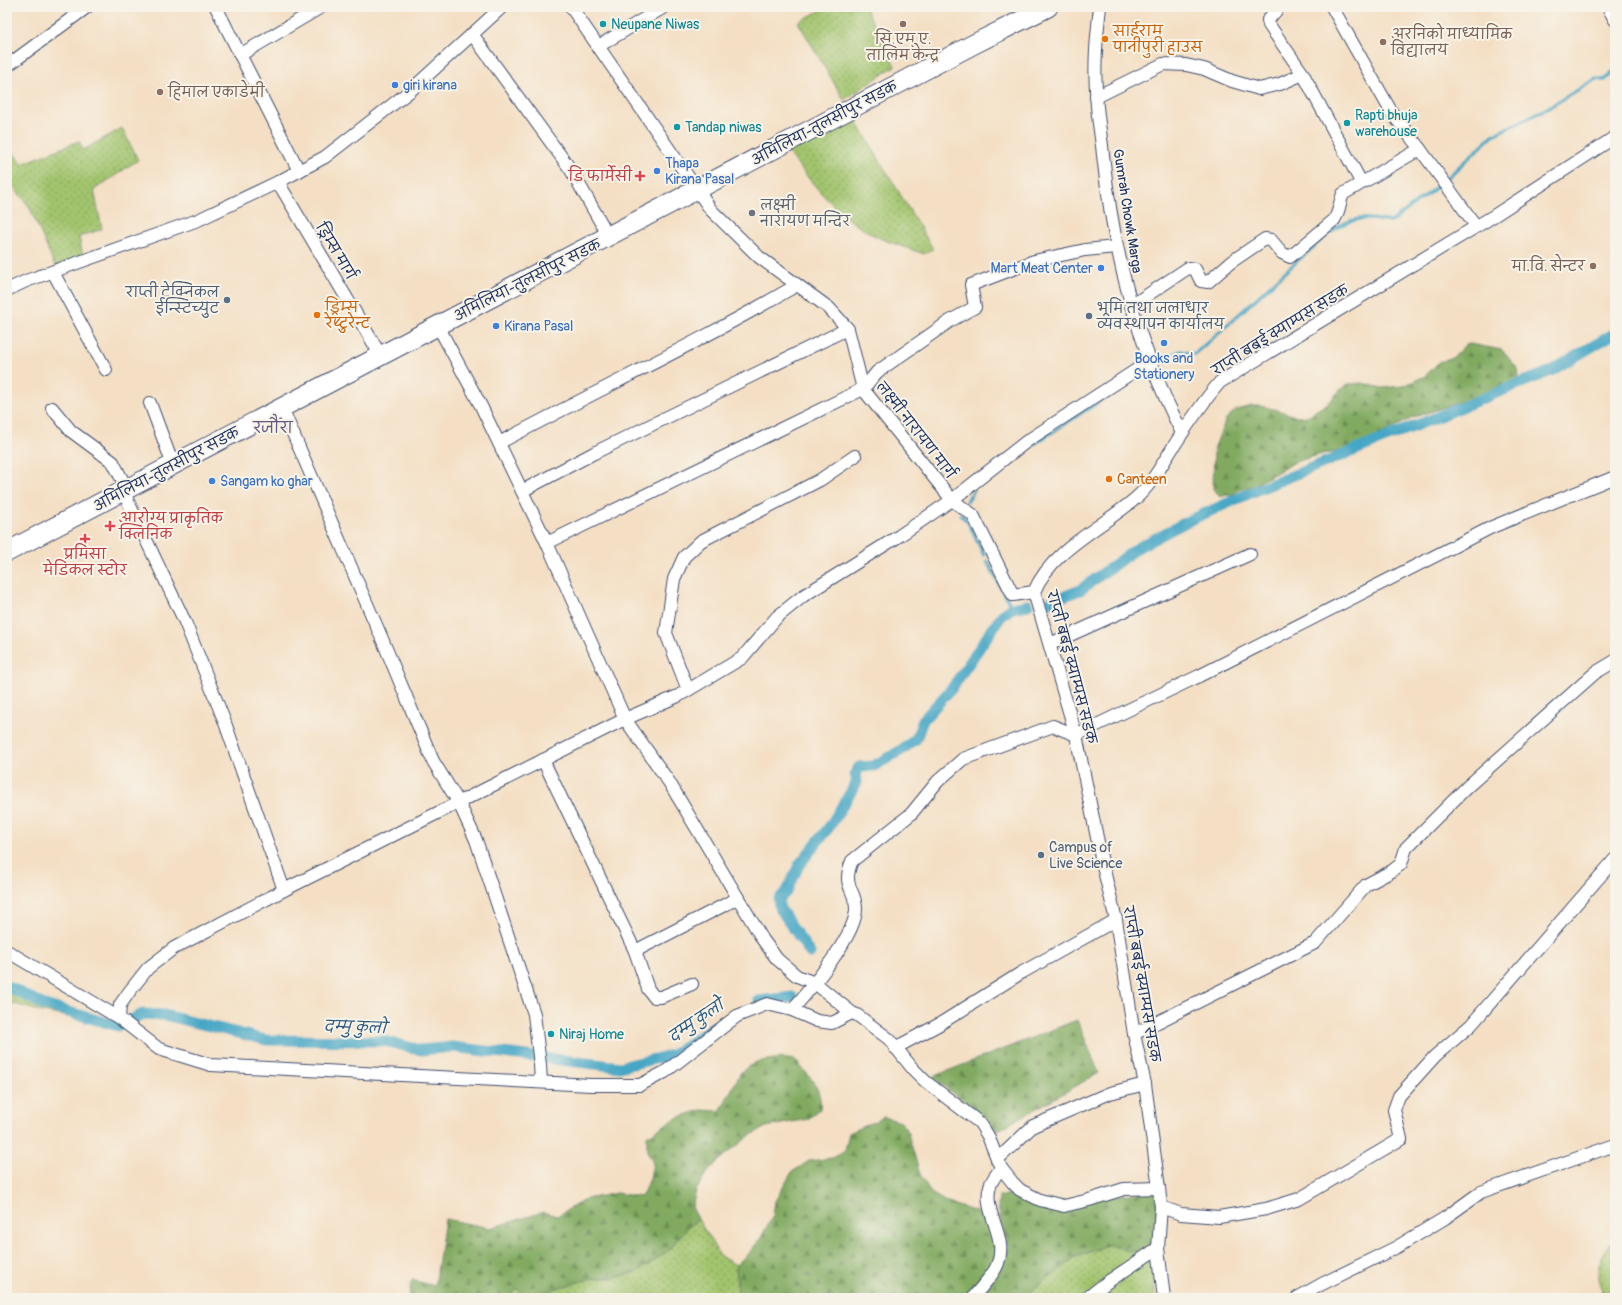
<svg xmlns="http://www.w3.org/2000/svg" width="1622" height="1305" viewBox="0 0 1622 1305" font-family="Pangolin,'Playpen Sans Deva',sans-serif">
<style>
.grass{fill:url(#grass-dots);stroke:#5e7a66}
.forest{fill:url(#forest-firs);stroke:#4e6c5f}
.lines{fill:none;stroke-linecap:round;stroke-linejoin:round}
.stream{stroke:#45a6c5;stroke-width:3.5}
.canal{stroke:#45a6c5;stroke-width:11}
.street-casing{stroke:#3c496d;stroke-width:14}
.primary-casing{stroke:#3c496d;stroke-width:21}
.street{stroke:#fff;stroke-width:12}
.primary{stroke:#fff;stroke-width:19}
.culture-dot{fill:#0f9aa8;stroke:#f7f3e8;stroke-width:1.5}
.education-dot{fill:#8d6e63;stroke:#f7f3e8;stroke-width:1.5}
.food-dot{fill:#e8710a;stroke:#f7f3e8;stroke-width:1.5}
.shop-dot{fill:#3f7fe0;stroke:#f7f3e8;stroke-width:1.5}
.health-dot{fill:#e0444e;stroke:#f7f3e8;stroke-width:1.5}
.worship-dot{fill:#6b7280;stroke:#f7f3e8;stroke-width:1.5}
.service-dot{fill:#5c6f8a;stroke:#f7f3e8;stroke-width:1.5}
.labels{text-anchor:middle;stroke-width:4;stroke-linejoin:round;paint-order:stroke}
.culture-label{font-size:14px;fill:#0d838f;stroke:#f7f3e8;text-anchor:start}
.food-label{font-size:14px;fill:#c56008;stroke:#f7f3e8;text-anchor:start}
.education-label{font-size:14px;fill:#785e54;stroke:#f7f3e8;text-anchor:start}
.shop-label{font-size:14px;fill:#366cbe;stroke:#f7f3e8;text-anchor:start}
.street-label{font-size:14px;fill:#1b2f5e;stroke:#f7f3e8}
.health-label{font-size:14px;fill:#be3a42;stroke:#f7f3e8;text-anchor:end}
.worship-label{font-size:14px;fill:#5b616d;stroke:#f7f3e8;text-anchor:start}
.service-label{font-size:14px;fill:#4e5e75;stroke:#f7f3e8;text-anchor:start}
.neighbourhood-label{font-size:15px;fill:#665980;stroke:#f7f3e8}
.water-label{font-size:15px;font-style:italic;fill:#2a5982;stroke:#f7f3e8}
</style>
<defs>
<pattern id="grass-dots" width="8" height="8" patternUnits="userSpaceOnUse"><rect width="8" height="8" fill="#a2c46d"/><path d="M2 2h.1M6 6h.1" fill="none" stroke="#83a05d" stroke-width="1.8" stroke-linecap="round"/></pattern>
<pattern id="forest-firs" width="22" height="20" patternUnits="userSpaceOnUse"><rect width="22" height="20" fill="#81aa60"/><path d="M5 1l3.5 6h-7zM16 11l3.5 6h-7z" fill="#698b52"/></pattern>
</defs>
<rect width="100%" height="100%" fill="#f7f3e8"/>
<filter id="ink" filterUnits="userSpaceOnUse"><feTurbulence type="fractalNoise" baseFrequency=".025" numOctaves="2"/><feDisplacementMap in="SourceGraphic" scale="8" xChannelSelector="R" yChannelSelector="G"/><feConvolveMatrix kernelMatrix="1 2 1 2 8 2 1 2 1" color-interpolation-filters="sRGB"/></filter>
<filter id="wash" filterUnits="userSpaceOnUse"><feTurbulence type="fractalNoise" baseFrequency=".012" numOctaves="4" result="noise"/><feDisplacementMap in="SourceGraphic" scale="16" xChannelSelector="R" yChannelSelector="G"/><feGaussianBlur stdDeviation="0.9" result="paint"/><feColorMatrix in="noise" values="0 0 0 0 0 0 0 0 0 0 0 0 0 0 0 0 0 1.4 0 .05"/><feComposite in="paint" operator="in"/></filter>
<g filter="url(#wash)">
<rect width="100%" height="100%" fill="#f4dfc4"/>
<!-- grass -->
<g class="grass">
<path d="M 827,7 L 865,7 L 895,66 L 844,100 L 798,22 Z"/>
<path d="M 855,119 L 933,249 L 924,254 C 910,249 897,245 884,240 C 841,222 815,187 788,152 Z"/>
<path d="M 122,128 L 138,160 L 94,190 L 102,229 L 79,237 L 83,257 L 55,266 L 29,206 L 7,179 L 7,145 L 22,164 L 79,141 L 83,150 Z"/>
<path d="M 7,987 L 44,1007 L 90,1021 L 43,1012 L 7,1002 Z"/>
<path d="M 698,1219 L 720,1256 L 736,1265 L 738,1298 L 507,1298 L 517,1289 L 529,1296 L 592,1278 L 612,1278 L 668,1251 L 685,1230 Z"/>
<path d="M 1615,1237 L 1615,1298 L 1608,1298 C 1589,1277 1600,1256 1615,1237 Z"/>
<path d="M 1110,1244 L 1130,1252 L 1154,1246 L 1152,1265 L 1156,1298 L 1022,1298 L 1074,1258 Z"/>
</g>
<!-- forest -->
<g class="forest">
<path d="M 1470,344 L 1502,350 L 1518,369 L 1519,377 L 1512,383 L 1470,399 L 1414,417 L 1367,442 L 1345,451 L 1322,454 L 1295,462 L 1253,486 L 1240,490 L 1232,495 L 1220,496 L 1213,489 L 1214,449 L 1226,419 L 1236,410 L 1251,406 L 1260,406 L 1278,410 L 1297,417 L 1307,416 L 1328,403 L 1341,389 L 1348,384 L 1363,383 L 1382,388 L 1403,386 L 1425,376 L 1438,363 L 1452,358 L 1465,345 Z"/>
<path d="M 1077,1020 L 1099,1073 L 995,1132 L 976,1111 L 932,1077 Z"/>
<path d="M 780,1058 L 795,1060 C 808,1075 823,1088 820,1109 L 808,1119 L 766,1127 L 749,1136 L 716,1163 L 703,1178 L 696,1191 L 692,1207 L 698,1219 L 685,1230 L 668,1251 L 637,1272 L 612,1278 L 592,1278 L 528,1297 L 517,1289 L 507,1298 L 408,1298 L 412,1280 L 435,1286 L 445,1219 L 490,1228 L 543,1212 L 557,1216 L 586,1199 L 617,1193 L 641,1197 L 650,1179 L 653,1163 L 647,1151 L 647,1136 L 676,1118 L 701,1110 L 720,1111 L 741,1072 L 756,1062 Z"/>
<path d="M 884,1117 L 901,1122 L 906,1127 L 920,1174 L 931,1193 L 948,1203 L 977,1212 L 988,1219 L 996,1249 L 995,1262 L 968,1298 L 738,1298 L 736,1265 L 750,1252 L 760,1239 L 773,1216 L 775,1201 L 792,1172 L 809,1161 L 832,1158 L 845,1150 L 849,1133 Z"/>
<path d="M 1017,1191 L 1040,1204 L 1155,1191 L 1158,1205 L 1154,1246 L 1130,1252 L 1110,1244 L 1074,1258 L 1022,1298 L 980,1298 L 1004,1262 L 1008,1246 L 1001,1223 L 998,1206 L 999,1197 Z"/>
</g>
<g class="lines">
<!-- stream -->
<g class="stream">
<path d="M 1447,178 L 1493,135 L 1546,109 L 1596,79 L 1605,80 L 1615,70"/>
<path d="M 1157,364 L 1180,351 L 1194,354 C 1234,321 1270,284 1310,250 C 1322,239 1338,223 1355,220 C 1367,217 1379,220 1391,222 L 1438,186"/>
<path d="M 1019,454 L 1112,393"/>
<path d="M 967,501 L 974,490"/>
<path d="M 960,515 L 967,520 L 984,555"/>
<path d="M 987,561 L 1012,608"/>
</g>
<!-- canal -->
<g class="canal">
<path d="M 1050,602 L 1080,590 L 1139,547 L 1188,521 L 1257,490 L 1551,371 L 1615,333"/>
<path d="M 810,953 L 779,907 L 779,899 L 787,891 L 799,865 L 830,826 L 857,782 L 855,774 L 859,767 L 874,766 L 900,751 L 916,739 L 923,720 L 952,688 L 1002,615 L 1012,608 L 1028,605"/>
<path d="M 7,986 L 44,1005 L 118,1026 L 143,1014 L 164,1015 L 266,1040 L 384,1041 L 421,1050 L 452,1047 L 620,1067 L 672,1055 L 717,1025"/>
<path d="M 759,1001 L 792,997"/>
</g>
</g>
</g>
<g filter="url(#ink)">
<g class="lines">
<defs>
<g id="street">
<path d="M 216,7 L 299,171"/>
<path d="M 571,7 L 711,210 L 759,257 L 829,308 L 848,329 L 863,389 L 952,500 L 973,515 L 1013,595 L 1034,592"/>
<path d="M 1100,7 C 1097,34 1094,61 1096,89 C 1096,111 1101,133 1103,155 C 1114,256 1136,342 1182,433"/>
<path d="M 1279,7 L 1268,20 L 1269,25 L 1303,74 L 1361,182"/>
<path d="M 1332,7 L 1392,113 L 1420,149 L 1476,226"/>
<path d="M 1608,7 L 1615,20"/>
<path d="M 472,34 L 571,170 L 609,237"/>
<path d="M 597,47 L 664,7"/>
<path d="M 240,55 L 321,7"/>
<path d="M 7,66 L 87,7"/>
<path d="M 1096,97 L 1163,64 L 1186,65 L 1204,69 L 1232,81 L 1259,89 L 1280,84 L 1303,74"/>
<path d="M 278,182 L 381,356"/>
<path d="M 53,272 L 106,370"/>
<path d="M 7,290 L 26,281 L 198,220 L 278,182 L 325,157 L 410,91 L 502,7"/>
<path d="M 1131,306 L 1188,268 L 1195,269 L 1201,281 L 1208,282 L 1231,262 L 1265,239 L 1271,240 L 1282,253 L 1290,257 L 1334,220 C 1340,211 1339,203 1343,194 L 1420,149"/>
<path d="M 438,326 L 481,406 L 547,543 L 625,719 L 669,782 L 763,940 L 777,959 L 797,976 L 815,983 L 852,1013"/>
<path d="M 150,403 L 173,465"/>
<path d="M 52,408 L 71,431 L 113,462 L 127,489"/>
<path d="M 282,408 L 380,634 L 433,761 L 459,803 L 476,840 L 534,1014 L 540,1065 L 541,1082"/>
<path d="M 499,443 C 598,390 700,342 797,285"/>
<path d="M 123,491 L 185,622 L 224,720 L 284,890"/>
<path d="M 522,491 L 594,453 L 847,329"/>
<path d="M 547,543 L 863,389 L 877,372 L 950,321 L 975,307 L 971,285 L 1034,261 L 1085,250 L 1116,247"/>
<path d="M 1050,644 L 1250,554"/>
<path d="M 688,690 L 666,633 L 674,579 L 684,557 L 701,541 L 820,480 L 855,456"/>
<path d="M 543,760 L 635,951 L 648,989 L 654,997 L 661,997 L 692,984"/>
<path d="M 7,951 L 119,1018 L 159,1049 L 211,1065 L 591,1085 L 640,1085 L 665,1072 L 737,1016 L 767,1004 L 792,1010 L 817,1021 L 832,1023 L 852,1013 L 857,1015 L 889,1039 L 913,1069 L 926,1082 L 980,1123 L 988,1136 L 1001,1168 L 1013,1183 L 1020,1190 L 1040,1200 L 1064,1206 L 1089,1200 L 1124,1189 L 1159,1188"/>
<path d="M 635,951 L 738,898"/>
<path d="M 792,1010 C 810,989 856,936 856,909 C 856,889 841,887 852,861 L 911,814 L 938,781 L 963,759 L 1053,726 L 1076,735 L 1199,676 L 1492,527 L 1615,477"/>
<path d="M 119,1018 L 120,1005 L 129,992 L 148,968 L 174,948 L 284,890 L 625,719 L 678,696 L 742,658 L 777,617 L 803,596 L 899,536 L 952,500 L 1027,441 L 1150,361"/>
<path d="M 1134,1034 L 1315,943 L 1366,885 L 1392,871 L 1401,864 L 1406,848 L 1467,787 L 1595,673 L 1615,661"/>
<path d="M 895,1048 L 938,1025 L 1021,973 L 1116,920"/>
<path d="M 997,1160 L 1033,1126 L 1110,1093 L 1145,1084"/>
<path d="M 1161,1207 L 1181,1214 L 1219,1217 L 1266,1209 L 1299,1199 L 1401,1139 L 1394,1110 L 1399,1096 L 1435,1056 L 1471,1025 L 1615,859"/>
<path d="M 973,1298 C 980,1287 994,1276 998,1263 C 1008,1237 982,1211 990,1186 C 992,1179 998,1173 1001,1168"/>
<path d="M 1087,1298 L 1106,1283 L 1158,1248"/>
<path d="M 1164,1298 L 1158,1248 L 1161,1207 L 1159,1188 L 1145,1084 L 1134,1034 L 1116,920 L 1102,862 L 1076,735 L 1034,592 C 1051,550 1103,527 1136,498 C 1150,486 1160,468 1170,452 C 1186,427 1201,404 1220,382 L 1492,217 L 1615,137"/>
<path d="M 1297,1298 L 1322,1284 L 1397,1247 L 1445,1218 L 1481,1192 L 1615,1145"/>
</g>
<path id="primary" d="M 7,552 L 974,44 L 1048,7"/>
</defs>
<!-- street casing -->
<use href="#street" class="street-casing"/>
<!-- primary casing -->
<use href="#primary" class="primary-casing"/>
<!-- street -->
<use href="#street" class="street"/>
<!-- primary -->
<use href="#primary" class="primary"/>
</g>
</g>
<!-- markers -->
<g class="culture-dot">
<circle cx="603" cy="24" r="4"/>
<circle cx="1347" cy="123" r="4"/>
<circle cx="677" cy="127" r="4"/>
<circle cx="551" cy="1034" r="4"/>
</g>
<g class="education-dot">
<circle cx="903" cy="24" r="4"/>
<circle cx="1383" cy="42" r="4"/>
<circle cx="160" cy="92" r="4"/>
<circle cx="1593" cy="266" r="4"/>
</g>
<g class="food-dot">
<circle cx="1105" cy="39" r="4"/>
<circle cx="317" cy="315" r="4"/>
<circle cx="1109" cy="479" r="4"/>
</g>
<g class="shop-dot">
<circle cx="395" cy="85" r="4"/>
<circle cx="657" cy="171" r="4"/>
<circle cx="1101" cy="268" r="4"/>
<circle cx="496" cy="326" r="4"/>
<circle cx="1164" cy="343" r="4"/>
<circle cx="212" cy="481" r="4"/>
</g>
<g class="health-dot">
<path d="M638 170h4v4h4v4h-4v4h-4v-4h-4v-4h4z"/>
<path d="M108 520h4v4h4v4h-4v4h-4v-4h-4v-4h4z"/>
<path d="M83 533h4v4h4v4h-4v4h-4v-4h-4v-4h4z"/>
</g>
<circle class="worship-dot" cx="752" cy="213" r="4"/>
<g class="service-dot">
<circle cx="227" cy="300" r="4"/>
<circle cx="1089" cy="316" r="4"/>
<circle cx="1041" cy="855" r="4"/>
</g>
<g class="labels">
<!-- culture labels -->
<g class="culture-label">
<text x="611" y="29">Neupane Niwas</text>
<text x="1355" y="120">Rapti bhuja<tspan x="1355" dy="16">warehouse</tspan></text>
<text x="685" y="132">Tandap niwas</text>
<text x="559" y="1039">Niraj Home</text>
</g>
<!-- food labels -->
<g class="food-label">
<text x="1113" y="36">साईराम<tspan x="1113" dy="16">पानीपुरी हाउस</tspan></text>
<text x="325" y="312">ड्रिम्स<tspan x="325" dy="16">रेष्टुरेन्ट</tspan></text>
<text x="1117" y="484">Canteen</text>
</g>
<!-- education labels -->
<g class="education-label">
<text x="1391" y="39">अरनिको माध्यामिक<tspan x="1391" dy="16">विद्यालय</tspan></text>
<text x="903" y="44" text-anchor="middle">सि.एम्.ए.<tspan x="903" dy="16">तालिम केन्द्र</tspan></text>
<text x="168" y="97">हिमाल एकाडेमी</text>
<text x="1585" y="271" text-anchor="end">मा.वि. सेन्टर</text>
</g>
<!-- shop labels -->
<g class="shop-label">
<text x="403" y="90">giri kirana</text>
<text x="665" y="168">Thapa<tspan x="665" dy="16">Kirana Pasal</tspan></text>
<text x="1093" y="273" text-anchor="end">Mart Meat Center</text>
<text x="504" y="331">Kirana Pasal</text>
<text x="1164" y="363" text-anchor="middle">Books and<tspan x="1164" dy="16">Stationery</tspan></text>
<text x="220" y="486">Sangam ko ghar</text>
</g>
<!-- street labels -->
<g class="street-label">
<text transform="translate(824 123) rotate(-28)" y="5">अमिलिया-तुलसीपुर सडक</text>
<text transform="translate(1128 211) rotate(81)" y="5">Gumrah Chowk Marga</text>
<text transform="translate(336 251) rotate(59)" y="5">ड्रिम्स मार्ग</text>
<text transform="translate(527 280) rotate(-27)" y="5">अमिलिया-तुलसीपुर सडक</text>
<text transform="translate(1280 330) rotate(-32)" y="5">राप्ती बबई क्याम्पस सडक</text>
<text transform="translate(916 430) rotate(52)" y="5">लक्ष्मी नारायण मार्ग</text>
<text transform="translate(166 469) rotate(-28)" y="5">अमिलिया-तुलसीपुर सडक</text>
<text transform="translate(1072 667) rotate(75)" y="5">राप्ती बबई क्याम्पस सडक</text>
<text transform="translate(1142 984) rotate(80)" y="5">राप्ती बबई क्याम्पस सडक</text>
</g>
<!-- health labels -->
<g class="health-label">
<text x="632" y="181">डि फार्मेसी</text>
<text x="119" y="523" text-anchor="start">आरोग्य प्राकृतिक<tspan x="119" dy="16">क्लिनिक</tspan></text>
<text x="85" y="559" text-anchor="middle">प्रमिसा<tspan x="85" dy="16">मेडिकल स्टोर</tspan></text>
</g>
<!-- worship labels -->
<g class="worship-label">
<text x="760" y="210">लक्ष्मी<tspan x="760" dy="16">नारायण मन्दिर</tspan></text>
</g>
<!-- service labels -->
<g class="service-label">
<text x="219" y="297" text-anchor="end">राप्ती टेक्निकल<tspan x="219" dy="16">ईन्स्टिच्युट</tspan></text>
<text x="1097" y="313">भूमि तथा जलाधार<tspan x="1097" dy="16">व्यवस्थापन कार्यालय</tspan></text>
<text x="1049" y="852">Campus of<tspan x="1049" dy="16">Live Science</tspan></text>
</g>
<!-- neighbourhood labels -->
<g class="neighbourhood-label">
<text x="273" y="433">रजौरा</text>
</g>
<!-- water labels -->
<g class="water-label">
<text transform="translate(696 1021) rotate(-34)" y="5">दम्मु कुलो</text>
<text transform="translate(355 1027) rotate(2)" y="5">दम्मु कुलो</text>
</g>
</g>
<!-- margin -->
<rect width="1622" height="1305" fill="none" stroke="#f7f3e8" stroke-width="24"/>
</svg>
